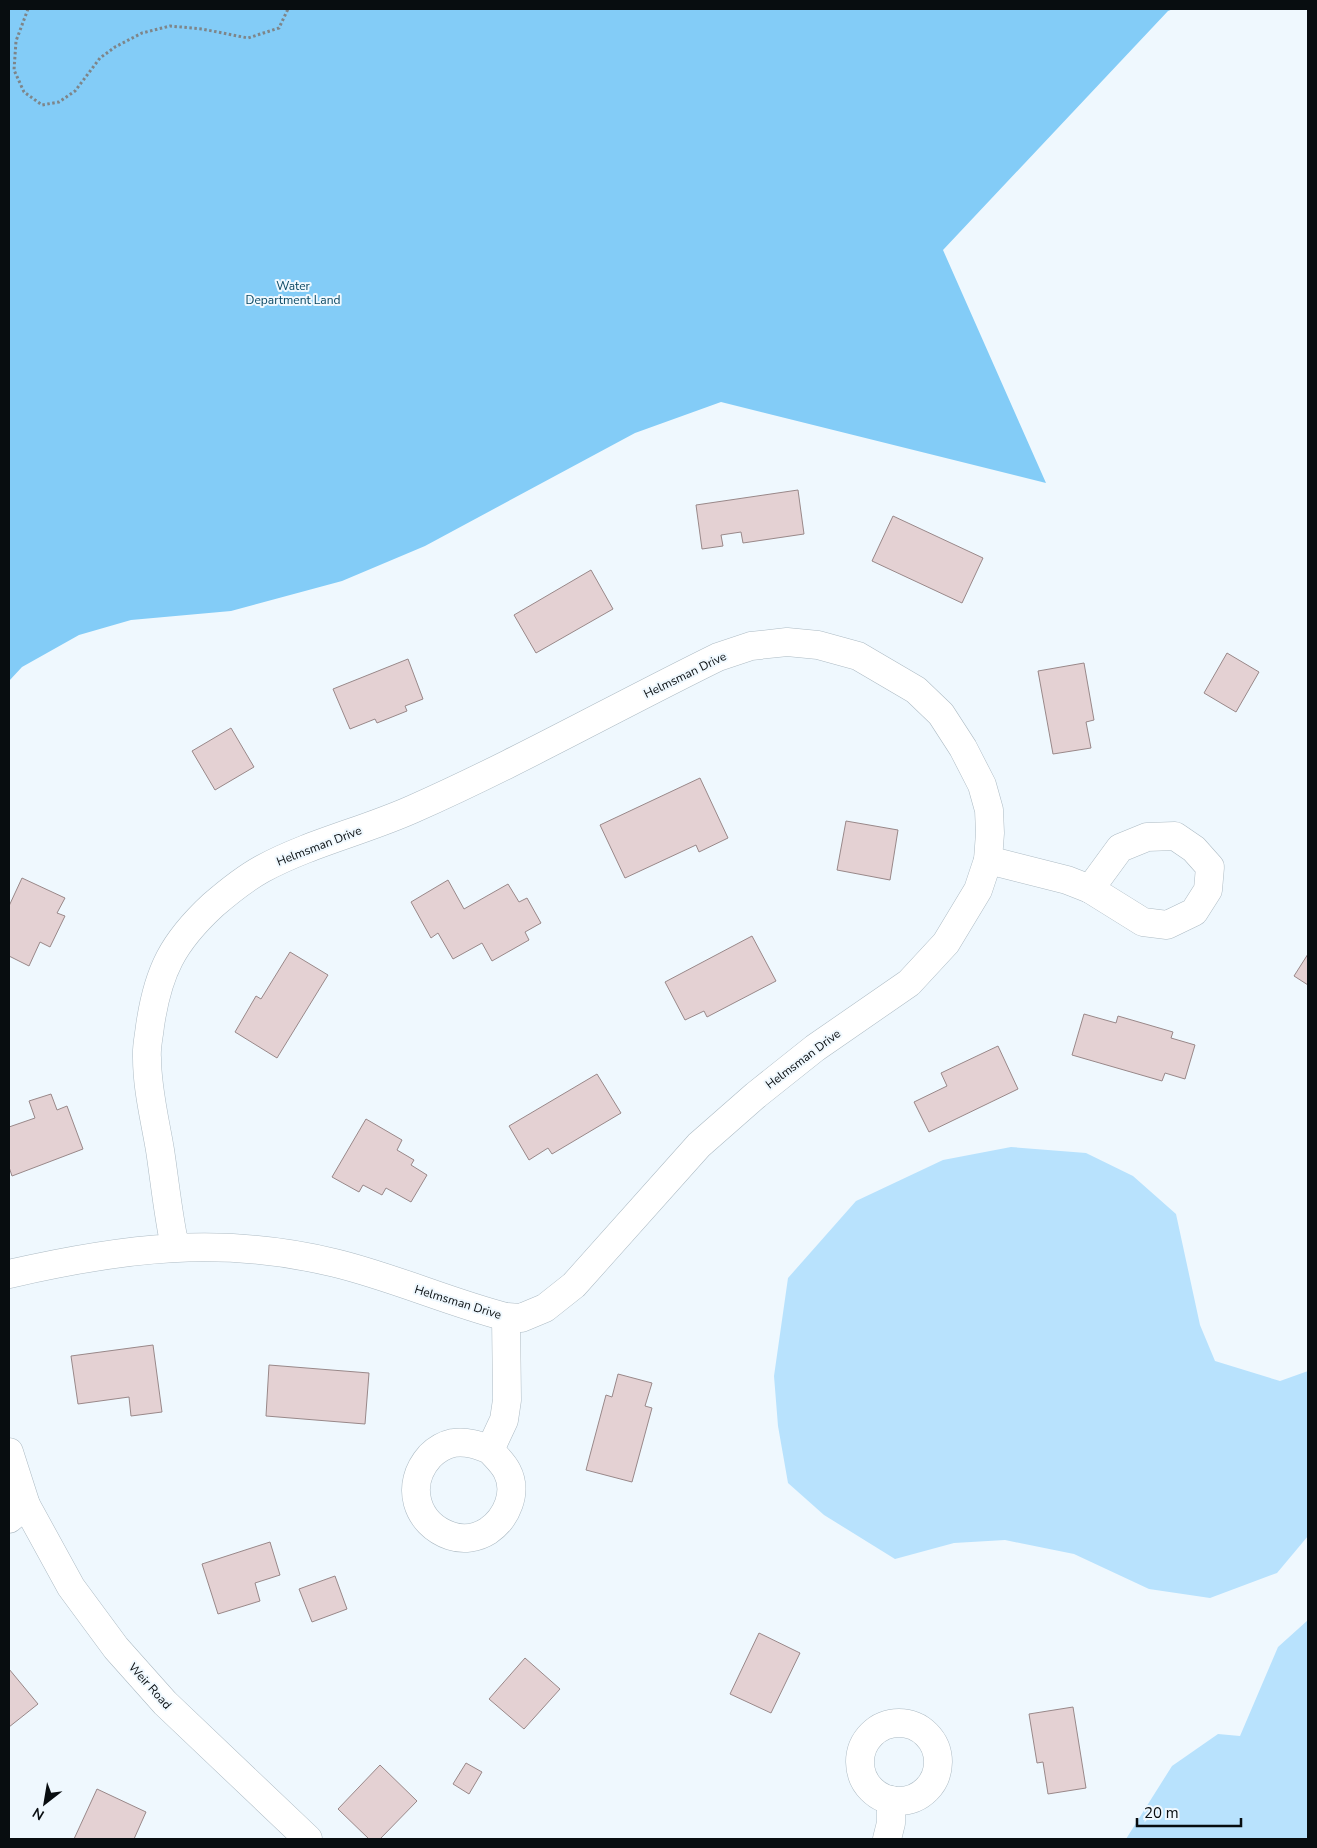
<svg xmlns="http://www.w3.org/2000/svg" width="1317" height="1848" viewBox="0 0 1317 1848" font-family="'Nunito Sans',sans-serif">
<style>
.green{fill:#b8e2fd}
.forest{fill:#83ccf7}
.building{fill:#e4d1d3;stroke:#998889}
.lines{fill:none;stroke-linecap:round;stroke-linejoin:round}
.street-casing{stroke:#adbbc4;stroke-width:29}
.secondary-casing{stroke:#adbbc4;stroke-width:29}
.path{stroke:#7e8589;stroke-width:3;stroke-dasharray:2.5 2.5;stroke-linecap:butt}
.street{stroke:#fff;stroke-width:28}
.secondary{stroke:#fff;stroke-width:28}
.labels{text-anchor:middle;stroke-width:4;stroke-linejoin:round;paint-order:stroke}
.park-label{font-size:12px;fill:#094763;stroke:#eff8fe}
.street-label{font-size:12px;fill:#080d10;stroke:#eff8fe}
</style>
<rect width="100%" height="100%" fill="#eff8fe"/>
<!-- green -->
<g class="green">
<path d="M 1011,1147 L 1086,1153 L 1133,1176 L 1176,1214 L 1200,1325 L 1215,1361 L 1280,1381 L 1308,1371 L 1308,1536 L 1277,1573 L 1210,1598 L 1149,1589 L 1074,1554 L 1005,1540 L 954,1543 L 895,1559 L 824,1515 L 788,1483 L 778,1426 L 774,1376 L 788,1278 L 856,1201 L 943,1160 Z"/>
<path d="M 1308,1620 L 1308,1839 L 1126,1839 L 1172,1766 L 1218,1734 L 1240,1736 L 1278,1647 Z"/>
</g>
<!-- forest -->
<path class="forest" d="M 9,9 L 1173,9 L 1168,11 L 943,250 L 1046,483 L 721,402 L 635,433 L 425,546 L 342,581 L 231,611 L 131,620 L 79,635 L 22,667 L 9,681 Z"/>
<!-- building -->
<g class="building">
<path d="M 798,490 L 804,534 L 743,543 L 741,532 L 721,535 L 723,546 L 702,549 L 696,505 Z"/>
<path d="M 893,516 L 983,558 L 962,603 L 872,561 Z"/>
<path d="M 591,570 L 613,609 L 536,653 L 514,615 Z"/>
<path d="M 1227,653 L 1259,672 L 1236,712 L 1204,693 Z"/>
<path d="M 408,659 L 423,699 L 405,706 L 407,711 L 377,723 L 375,719 L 350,729 L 333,689 Z"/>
<path d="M 1084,663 L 1094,720 L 1086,722 L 1091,748 L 1053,754 L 1038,671 Z"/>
<path d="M 231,728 L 254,767 L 215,790 L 192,751 Z"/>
<path d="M 700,778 L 728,838 L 699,852 L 696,845 L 625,878 L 600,825 Z"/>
<path d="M 846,821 L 898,830 L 890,880 L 837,870 Z"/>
<path d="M 22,878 L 65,898 L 57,913 L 65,916 L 50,947 L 40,942 L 29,966 L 9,956 L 9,906 Z"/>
<path d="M 448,880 L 464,909 L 508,884 L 519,902 L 527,898 L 541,923 L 525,932 L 529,940 L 492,961 L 482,943 L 453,959 L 438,933 L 431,938 L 411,902 Z"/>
<path d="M 752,936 L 776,981 L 707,1017 L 704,1011 L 685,1020 L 665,982 Z"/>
<path d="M 290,952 L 328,975 L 277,1058 L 235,1032 L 256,996 L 261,999 Z"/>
<path d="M 1308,954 L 1308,985 L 1294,976 Z"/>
<path d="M 1084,1014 L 1116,1023 L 1118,1016 L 1173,1032 L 1171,1038 L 1195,1045 L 1185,1079 L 1165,1073 L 1162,1081 L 1072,1055 Z"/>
<path d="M 998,1046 L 1018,1089 L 929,1132 L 914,1102 L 947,1086 L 941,1073 Z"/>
<path d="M 597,1074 L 621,1113 L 552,1154 L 548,1148 L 529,1160 L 509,1126 Z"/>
<path d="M 51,1094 L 57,1110 L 67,1106 L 83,1149 L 12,1176 L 9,1167 L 9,1127 L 35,1118 L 29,1101 Z"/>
<path d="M 366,1119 L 402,1140 L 397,1150 L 414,1160 L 411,1165 L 427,1175 L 411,1202 L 386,1188 L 382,1195 L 363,1185 L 359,1192 L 332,1177 Z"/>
<path d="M 153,1345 L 162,1412 L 131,1416 L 129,1397 L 78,1404 L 71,1356 Z"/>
<path d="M 269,1365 L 369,1373 L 365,1424 L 266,1416 Z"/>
<path d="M 618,1374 L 652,1383 L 645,1406 L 652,1408 L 632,1482 L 586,1470 L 606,1395 L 612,1397 Z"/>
<path d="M 270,1542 L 280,1575 L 255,1583 L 260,1601 L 218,1614 L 202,1564 Z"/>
<path d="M 335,1576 L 347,1609 L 312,1622 L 299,1589 Z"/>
<path d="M 759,1633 L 800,1653 L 771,1713 L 730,1694 Z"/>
<path d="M 525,1658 L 560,1689 L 524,1729 L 489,1699 Z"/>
<path d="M 9,1669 L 38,1704 L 9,1727 Z"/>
<path d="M 1073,1707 L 1086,1788 L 1048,1794 L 1043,1762 L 1037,1763 L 1029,1714 Z"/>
<path d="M 466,1763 L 482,1772 L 469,1794 L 453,1784 Z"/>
<path d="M 380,1765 L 417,1801 L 380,1839 L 369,1839 L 338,1809 Z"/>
<path d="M 97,1789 L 146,1812 L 134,1839 L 74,1839 Z"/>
</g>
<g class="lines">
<defs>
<g id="street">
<path d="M 1175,836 L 1194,849 L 1210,867 L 1208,890 L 1194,912 L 1167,925 L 1143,922 L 1090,889 L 1120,848 L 1147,837 Z"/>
<path d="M 988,860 L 1067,880 L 1090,889"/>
<path d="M 9,1274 C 122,1248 221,1235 335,1263 C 393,1277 448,1302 506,1317 L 521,1318 L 545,1308 L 574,1285 L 699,1145 L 756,1095 L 815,1048 L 909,983 L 946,943 L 978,890 L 988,860 L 990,833 L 989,810 L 982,785 L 963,748 L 941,714 L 916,690 L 858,656 L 818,645 L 787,642 L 751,646 L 718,657 C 616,707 517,763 413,809 C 364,831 310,843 262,869 C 244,879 228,892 213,905 C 173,942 158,971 150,1026 C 149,1036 146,1048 147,1058 C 147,1089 155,1120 160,1150 C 165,1183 168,1215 175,1247"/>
<path d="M 490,1450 C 496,1457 503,1463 507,1471 C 518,1492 507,1518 488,1531 C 477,1538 463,1540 451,1536 C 416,1524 404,1485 430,1456 C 436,1450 444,1445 453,1443 C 467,1441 478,1445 490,1450 L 504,1420 L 507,1400 L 506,1317"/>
<path d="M 9,1494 L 26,1505 L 9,1519"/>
<circle cx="899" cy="1762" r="39"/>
<path d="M 887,1839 L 891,1823 L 891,1800"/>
</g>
<path id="secondary" d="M 9,1452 L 26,1505 L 71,1587 L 116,1648 L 165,1703 L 308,1839"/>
</defs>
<!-- street casing -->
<use href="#street" class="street-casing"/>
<!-- secondary casing -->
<use href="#secondary" class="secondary-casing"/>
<!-- path -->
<path class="path" d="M 28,9 L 16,41 L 14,70 L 24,92 L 42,105 L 59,102 L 75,91 L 100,58 L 115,47 L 142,33 L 170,26 L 202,29 L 248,38 L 279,28 L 288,9"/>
<!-- street -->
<use href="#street" class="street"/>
<!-- secondary -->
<use href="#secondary" class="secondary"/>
</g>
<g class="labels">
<!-- park labels -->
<g class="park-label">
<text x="293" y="290">Water<tspan x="293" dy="14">Department Land</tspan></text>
</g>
<!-- street labels -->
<g class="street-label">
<text transform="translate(685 675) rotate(-26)" y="4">Helmsman Drive</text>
<text transform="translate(319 846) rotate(-21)" y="4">Helmsman Drive</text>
<text transform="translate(803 1059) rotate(-37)" y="4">Helmsman Drive</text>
<text transform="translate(458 1302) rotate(17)" y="4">Helmsman Drive</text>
<text transform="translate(150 1686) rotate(48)" y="4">Weir Road</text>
</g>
</g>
<!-- border -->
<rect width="1317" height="1848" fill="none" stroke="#080d10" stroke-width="20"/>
<!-- north arrow -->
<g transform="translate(45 1803) rotate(211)" stroke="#eff8fe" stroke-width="4" paint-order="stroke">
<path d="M0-4L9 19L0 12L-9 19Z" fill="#080d10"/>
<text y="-8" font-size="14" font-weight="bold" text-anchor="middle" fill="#080d10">N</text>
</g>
<!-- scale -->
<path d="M1137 1818v8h104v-8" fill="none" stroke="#080d10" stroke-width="2.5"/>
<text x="1144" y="1818" font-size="15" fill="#080d10" stroke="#eff8fe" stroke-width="4" paint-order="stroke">20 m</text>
</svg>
